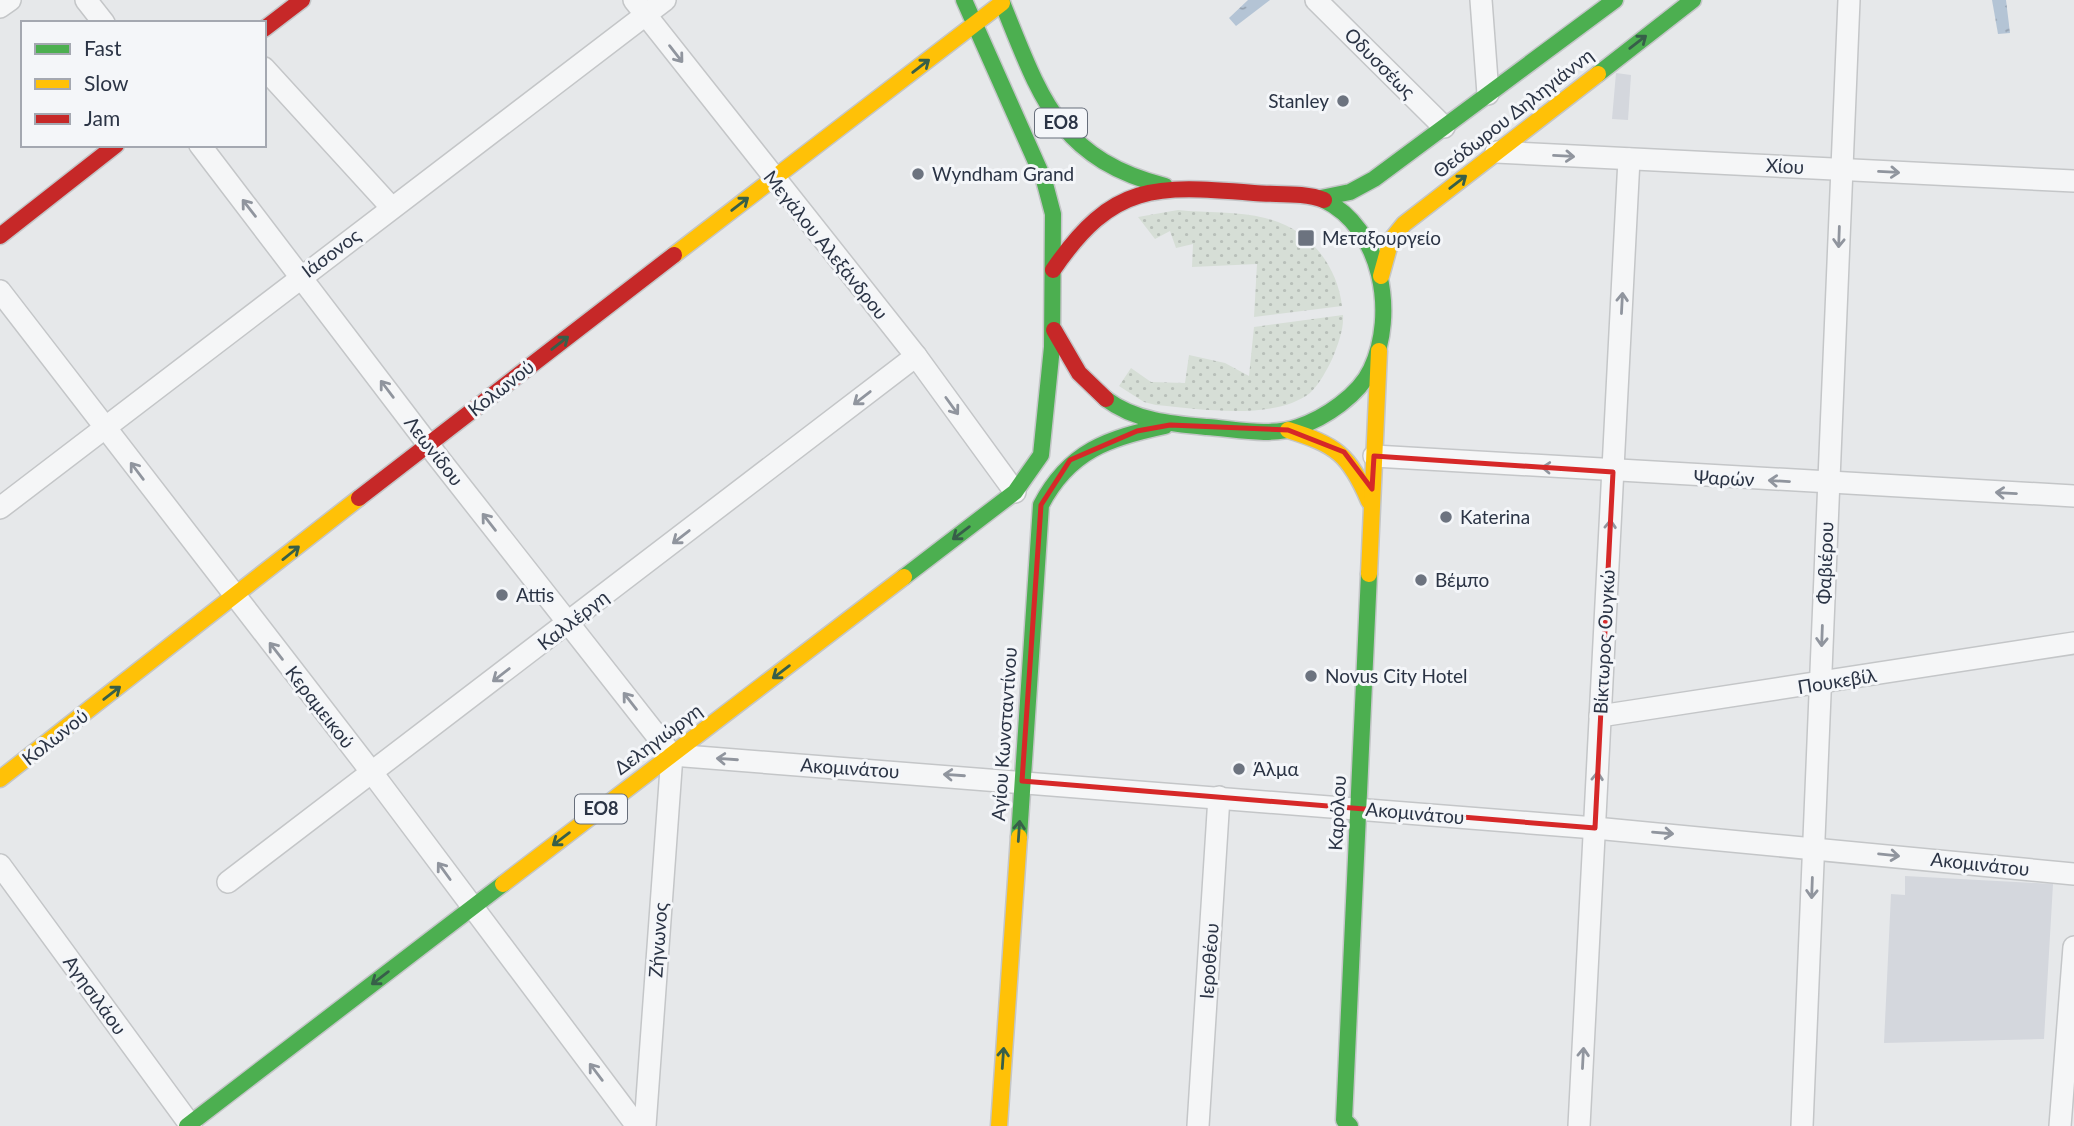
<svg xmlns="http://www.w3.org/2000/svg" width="2074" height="1126" viewBox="0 0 2074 1126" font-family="Lato,sans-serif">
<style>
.built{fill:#d4d7dd}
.grass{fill:url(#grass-dots)}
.water{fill:url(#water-ripples)}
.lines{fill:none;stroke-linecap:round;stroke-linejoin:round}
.street-casing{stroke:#c4c6c8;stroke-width:24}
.fast-casing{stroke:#c4c6c8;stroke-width:19}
.slow-casing{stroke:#c4c6c8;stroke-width:19}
.jam-casing{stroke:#c4c6c8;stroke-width:19}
.street{stroke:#f5f6f7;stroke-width:21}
.fast{stroke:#4caf50;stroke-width:16}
.slow{stroke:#ffc107;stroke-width:16}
.jam{stroke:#c62828;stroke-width:16}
.oneway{stroke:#375f49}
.oneway2{stroke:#90959e}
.marked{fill:none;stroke:#d62828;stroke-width:5;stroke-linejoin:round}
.poi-dot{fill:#6c737f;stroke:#f4f6f9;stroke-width:2.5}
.labels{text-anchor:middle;stroke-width:6;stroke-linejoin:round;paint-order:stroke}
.shield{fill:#f4f6f9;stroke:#676e7b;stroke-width:2}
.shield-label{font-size:18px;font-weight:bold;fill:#2b3445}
.street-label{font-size:19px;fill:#2b3445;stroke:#f4f6f9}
.poi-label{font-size:19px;fill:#2b3445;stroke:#f4f6f9;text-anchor:start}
</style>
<defs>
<pattern id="grass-dots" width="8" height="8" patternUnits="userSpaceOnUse" patternTransform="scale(1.75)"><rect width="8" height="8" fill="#d6ded6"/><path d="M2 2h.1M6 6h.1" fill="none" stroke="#b8bfb9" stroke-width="1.8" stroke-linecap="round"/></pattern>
<pattern id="water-ripples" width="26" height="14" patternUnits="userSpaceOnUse" patternTransform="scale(1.75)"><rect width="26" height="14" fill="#b4c4d5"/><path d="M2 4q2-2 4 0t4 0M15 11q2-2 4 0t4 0" fill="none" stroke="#93a0af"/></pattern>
</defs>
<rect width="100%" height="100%" fill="#e6e8ea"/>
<!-- built -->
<g class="built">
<path d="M 1616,73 L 1631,75 L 1628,120 L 1612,119 Z"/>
<path d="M 1905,876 L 2053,884 L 2044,1039 L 1884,1043 L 1891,894 L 1905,895 Z"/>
</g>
<!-- grass -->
<g class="grass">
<path d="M 1178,210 C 1205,213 1239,211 1265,218 C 1308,228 1337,264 1342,306 L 1254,317 L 1257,264 L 1192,267 L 1193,244 L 1176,248 L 1170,231 L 1155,239 L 1138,217 Z"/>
<path d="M 1343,315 C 1344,329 1338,344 1333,357 C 1328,368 1319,385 1310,393 C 1274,421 1199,409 1156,405 L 1144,402 L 1119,386 L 1131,368 L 1151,382 L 1185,383 L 1189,355 L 1225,363 L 1249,376 L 1254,327 Z"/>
</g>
<!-- water -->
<g class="water">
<path d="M 1248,0 L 1270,0 L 1236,26 L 1229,18 Z"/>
<path d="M 1992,0 L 2006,0 L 2010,33 L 1998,34 Z"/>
</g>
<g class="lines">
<defs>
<g id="street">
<path d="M 86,0 L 104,23"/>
<path d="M 634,0 L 916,356 L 1015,492"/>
<path d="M 1316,0 L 1444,127"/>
<path d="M 1481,0 L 1488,94"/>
<path d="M 0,7 L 10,0"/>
<path d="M 264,68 L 391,207"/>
<path d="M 200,145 L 437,456 L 672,755"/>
<path d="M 1496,152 L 2074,181"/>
<path d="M 0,291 L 373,774 L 637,1126"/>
<path d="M 1374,456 L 2074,496"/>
<path d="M 0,508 L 665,0"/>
<path d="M 1600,716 L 2074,643"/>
<path d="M 672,755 L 1595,828 L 2074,874"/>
<path d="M 0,865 L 191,1126"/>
<path d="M 228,882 L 916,356"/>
<path d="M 645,1126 L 672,755"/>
<path d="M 1198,1126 L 1219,797"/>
<path d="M 1579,1126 L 1629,159"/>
<path d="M 1802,1126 L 1849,0"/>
<path d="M 2060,1126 L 2074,947"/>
</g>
<g id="fast">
<path d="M 1001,0 C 1040,95 1056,158 1165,186"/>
<path d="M 1598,74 L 1693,0"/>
<path d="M 1321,198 L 1350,192 L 1374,179 L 1615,0"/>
<path d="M 1106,399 C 1135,421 1172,424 1207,427 C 1236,429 1269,437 1298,427 C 1325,418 1359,395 1371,369 C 1397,314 1382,228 1324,200"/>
<path d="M 904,577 L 1015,492 L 1041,455 L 1052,347 L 1053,214 L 1044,180 L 964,0"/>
<path d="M 1019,837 L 1041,505 C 1069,451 1108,438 1165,426"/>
<path d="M 187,1126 L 503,884"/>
<path d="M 1350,1126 L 1344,1120 L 1369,574"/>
</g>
<g id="slow">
<path d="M 674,255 L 1002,3"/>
<path d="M 1381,276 L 1391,240 L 1404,224 L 1598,74"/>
<path d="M 1288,430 C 1336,445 1349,454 1369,501"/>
<path d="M 1369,574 L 1379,351"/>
<path d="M 0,779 L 359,498"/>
<path d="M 503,884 L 904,577"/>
<path d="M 999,1126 L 1019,837"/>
</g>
<g id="jam">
<path d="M 264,29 L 302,0"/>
<path d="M 0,236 L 116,145"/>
<path d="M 1053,270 C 1113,182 1155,185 1254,193 C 1276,195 1304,192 1324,200"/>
<path d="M 1054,330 L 1079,373 L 1106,399"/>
<path d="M 359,498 L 674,255"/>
</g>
</defs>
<!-- street casing -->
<use href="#street" class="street-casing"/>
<!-- fast casing -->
<use href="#fast" class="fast-casing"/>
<!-- slow casing -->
<use href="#slow" class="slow-casing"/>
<!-- jam casing -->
<use href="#jam" class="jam-casing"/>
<!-- street -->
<use href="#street" class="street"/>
<!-- fast -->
<use href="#fast" class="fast"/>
<!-- slow -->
<use href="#slow" class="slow"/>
<!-- jam -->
<use href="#jam" class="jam"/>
</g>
<!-- one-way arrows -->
<defs><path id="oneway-shaft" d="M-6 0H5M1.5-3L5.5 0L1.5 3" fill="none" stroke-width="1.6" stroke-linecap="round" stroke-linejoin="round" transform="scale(1.75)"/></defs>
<g class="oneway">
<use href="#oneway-shaft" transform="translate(1638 42) rotate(-38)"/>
<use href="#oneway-shaft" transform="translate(921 66) rotate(-38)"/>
<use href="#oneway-shaft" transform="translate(1458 182) rotate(-38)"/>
<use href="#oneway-shaft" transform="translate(740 204) rotate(-38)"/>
<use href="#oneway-shaft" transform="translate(560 343) rotate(-38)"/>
<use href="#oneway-shaft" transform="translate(961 533) rotate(143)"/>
<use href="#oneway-shaft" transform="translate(291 553) rotate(-39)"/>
<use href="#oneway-shaft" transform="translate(781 672) rotate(143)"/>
<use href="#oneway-shaft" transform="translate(112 693) rotate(-38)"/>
<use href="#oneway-shaft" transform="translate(1019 831) rotate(-86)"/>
<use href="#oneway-shaft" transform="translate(561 839) rotate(143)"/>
<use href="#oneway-shaft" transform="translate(380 978) rotate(143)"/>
<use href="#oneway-shaft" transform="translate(1003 1058) rotate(-86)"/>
</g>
<g class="oneway2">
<use href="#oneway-shaft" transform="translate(676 54) rotate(52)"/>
<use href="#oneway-shaft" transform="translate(1564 156) rotate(3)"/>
<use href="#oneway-shaft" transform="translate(1889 172) rotate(3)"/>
<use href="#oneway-shaft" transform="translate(249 208) rotate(-128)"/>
<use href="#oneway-shaft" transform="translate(1839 237) rotate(92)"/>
<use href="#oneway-shaft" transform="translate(1622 303) rotate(-87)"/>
<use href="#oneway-shaft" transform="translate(387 389) rotate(-127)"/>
<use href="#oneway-shaft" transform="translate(862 398) rotate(142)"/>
<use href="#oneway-shaft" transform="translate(952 406) rotate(54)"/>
<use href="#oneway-shaft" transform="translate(1552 468) rotate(-176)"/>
<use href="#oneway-shaft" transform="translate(137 471) rotate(-127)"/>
<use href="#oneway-shaft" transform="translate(1779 481) rotate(-177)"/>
<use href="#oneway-shaft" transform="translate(2006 493) rotate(-177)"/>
<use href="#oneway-shaft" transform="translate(489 522) rotate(-128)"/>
<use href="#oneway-shaft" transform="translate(1610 530) rotate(-87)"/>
<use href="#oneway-shaft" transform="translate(681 537) rotate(142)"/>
<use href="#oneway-shaft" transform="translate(1822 636) rotate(92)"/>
<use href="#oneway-shaft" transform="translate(276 651) rotate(-128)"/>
<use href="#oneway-shaft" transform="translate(501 675) rotate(142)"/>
<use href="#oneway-shaft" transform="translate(630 701) rotate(-128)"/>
<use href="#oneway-shaft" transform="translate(727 759) rotate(-176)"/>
<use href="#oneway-shaft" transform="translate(954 775) rotate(-176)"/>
<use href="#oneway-shaft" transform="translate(1597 782) rotate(-87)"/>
<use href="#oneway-shaft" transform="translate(1663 833) rotate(5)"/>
<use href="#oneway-shaft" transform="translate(1889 855) rotate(6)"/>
<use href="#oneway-shaft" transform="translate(444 871) rotate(-126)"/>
<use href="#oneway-shaft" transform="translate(1812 888) rotate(92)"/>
<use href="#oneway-shaft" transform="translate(1583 1058) rotate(-87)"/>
<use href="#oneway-shaft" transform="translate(596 1072) rotate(-127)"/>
</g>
<!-- marked area -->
<path class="marked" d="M 1170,425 L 1288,430 L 1344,452 L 1372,489 L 1374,456 L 1613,472 L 1595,828 L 1022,781 L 1041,505 L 1070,460 L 1137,431 Z"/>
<!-- markers -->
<g class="poi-dot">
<circle cx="1343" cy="101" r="7"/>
<circle cx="918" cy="174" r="7"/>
<rect x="1297" y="229" width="18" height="18" rx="3.5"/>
<circle cx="1446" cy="517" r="7"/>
<circle cx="1421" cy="580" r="7"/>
<circle cx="502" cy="595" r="7"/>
<circle cx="1311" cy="676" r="7"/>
<circle cx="1239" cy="769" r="7"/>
</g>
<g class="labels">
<!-- shield labels -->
<g class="shield">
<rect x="1035" y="108.5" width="52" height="29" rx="5"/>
<rect x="575" y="794.5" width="52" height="29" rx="5"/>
</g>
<g class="shield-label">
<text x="1061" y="129">ΕΟ8</text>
<text x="601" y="815">ΕΟ8</text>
</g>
<!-- street labels -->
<g class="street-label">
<text transform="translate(1380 63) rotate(45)" y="7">Οδυσσέως</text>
<text transform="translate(1513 113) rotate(-38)" y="7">Θεόδωρου Δηληγιάννη</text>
<text transform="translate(1785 166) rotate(3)" y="7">Χίου</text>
<text transform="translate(826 245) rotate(51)" y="7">Μεγάλου Αλεξάνδρου</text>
<text transform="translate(331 253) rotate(-37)" y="7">Ιάσονος</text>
<text transform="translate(501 388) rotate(-38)" y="7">Κολωνού</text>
<text transform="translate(434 451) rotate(52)" y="7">Λεωνίδου</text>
<text transform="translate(1724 478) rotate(3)" y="7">Ψαρών</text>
<text transform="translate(1825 563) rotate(-88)" y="7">Φαβιέρου</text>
<text transform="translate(573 620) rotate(-38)" y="7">Καλλέργη</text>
<text transform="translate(1604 642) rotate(-87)" y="7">Βίκτωρος Ουγκώ</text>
<text transform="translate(1837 681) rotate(-9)" y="7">Πουκεβίλ</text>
<text transform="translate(320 707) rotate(52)" y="7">Κεραμεικού</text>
<text transform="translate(1004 734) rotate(-86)" y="7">Αγίου Κωνσταντίνου</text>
<text transform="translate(55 737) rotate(-38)" y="7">Κολωνού</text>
<text transform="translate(658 739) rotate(-37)" y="7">Δεληγιώργη</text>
<text transform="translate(850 768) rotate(4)" y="7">Ακομινάτου</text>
<text transform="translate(1337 813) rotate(-87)" y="7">Καρόλου</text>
<text transform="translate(1415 813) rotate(5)" y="7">Ακομινάτου</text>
<text transform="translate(1980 864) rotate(6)" y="7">Ακομινάτου</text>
<text transform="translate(658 940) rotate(-86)" y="7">Ζήνωνος</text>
<text transform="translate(1209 961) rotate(-86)" y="7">Ιεροθέου</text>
<text transform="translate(95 995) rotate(54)" y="7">Αγησιλάου</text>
</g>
<!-- poi labels -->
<g class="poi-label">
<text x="1329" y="108" text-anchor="end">Stanley</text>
<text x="932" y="181">Wyndham Grand</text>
<text x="1322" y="245">Μεταξουργείο</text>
<text x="1460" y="524">Katerina</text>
<text x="1435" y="587">Βέμπο</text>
<text x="516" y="602">Attis</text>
<text x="1325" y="683">Novus City Hotel</text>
<text x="1253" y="776">Άλμα</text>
</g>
</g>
<!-- legend -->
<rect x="21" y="21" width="245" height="126" fill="#f4f6f9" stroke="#a4a8b1" stroke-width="2"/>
<rect x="35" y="44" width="35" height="10" fill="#4caf50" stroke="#a4a8b1" stroke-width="2"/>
<text x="84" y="56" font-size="21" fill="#2b3445">Fast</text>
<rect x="35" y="79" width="35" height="10" fill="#ffc107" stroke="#a4a8b1" stroke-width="2"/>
<text x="84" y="91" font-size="21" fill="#2b3445">Slow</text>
<rect x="35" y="114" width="35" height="10" fill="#c62828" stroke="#a4a8b1" stroke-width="2"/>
<text x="84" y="126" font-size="21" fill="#2b3445">Jam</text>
</svg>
